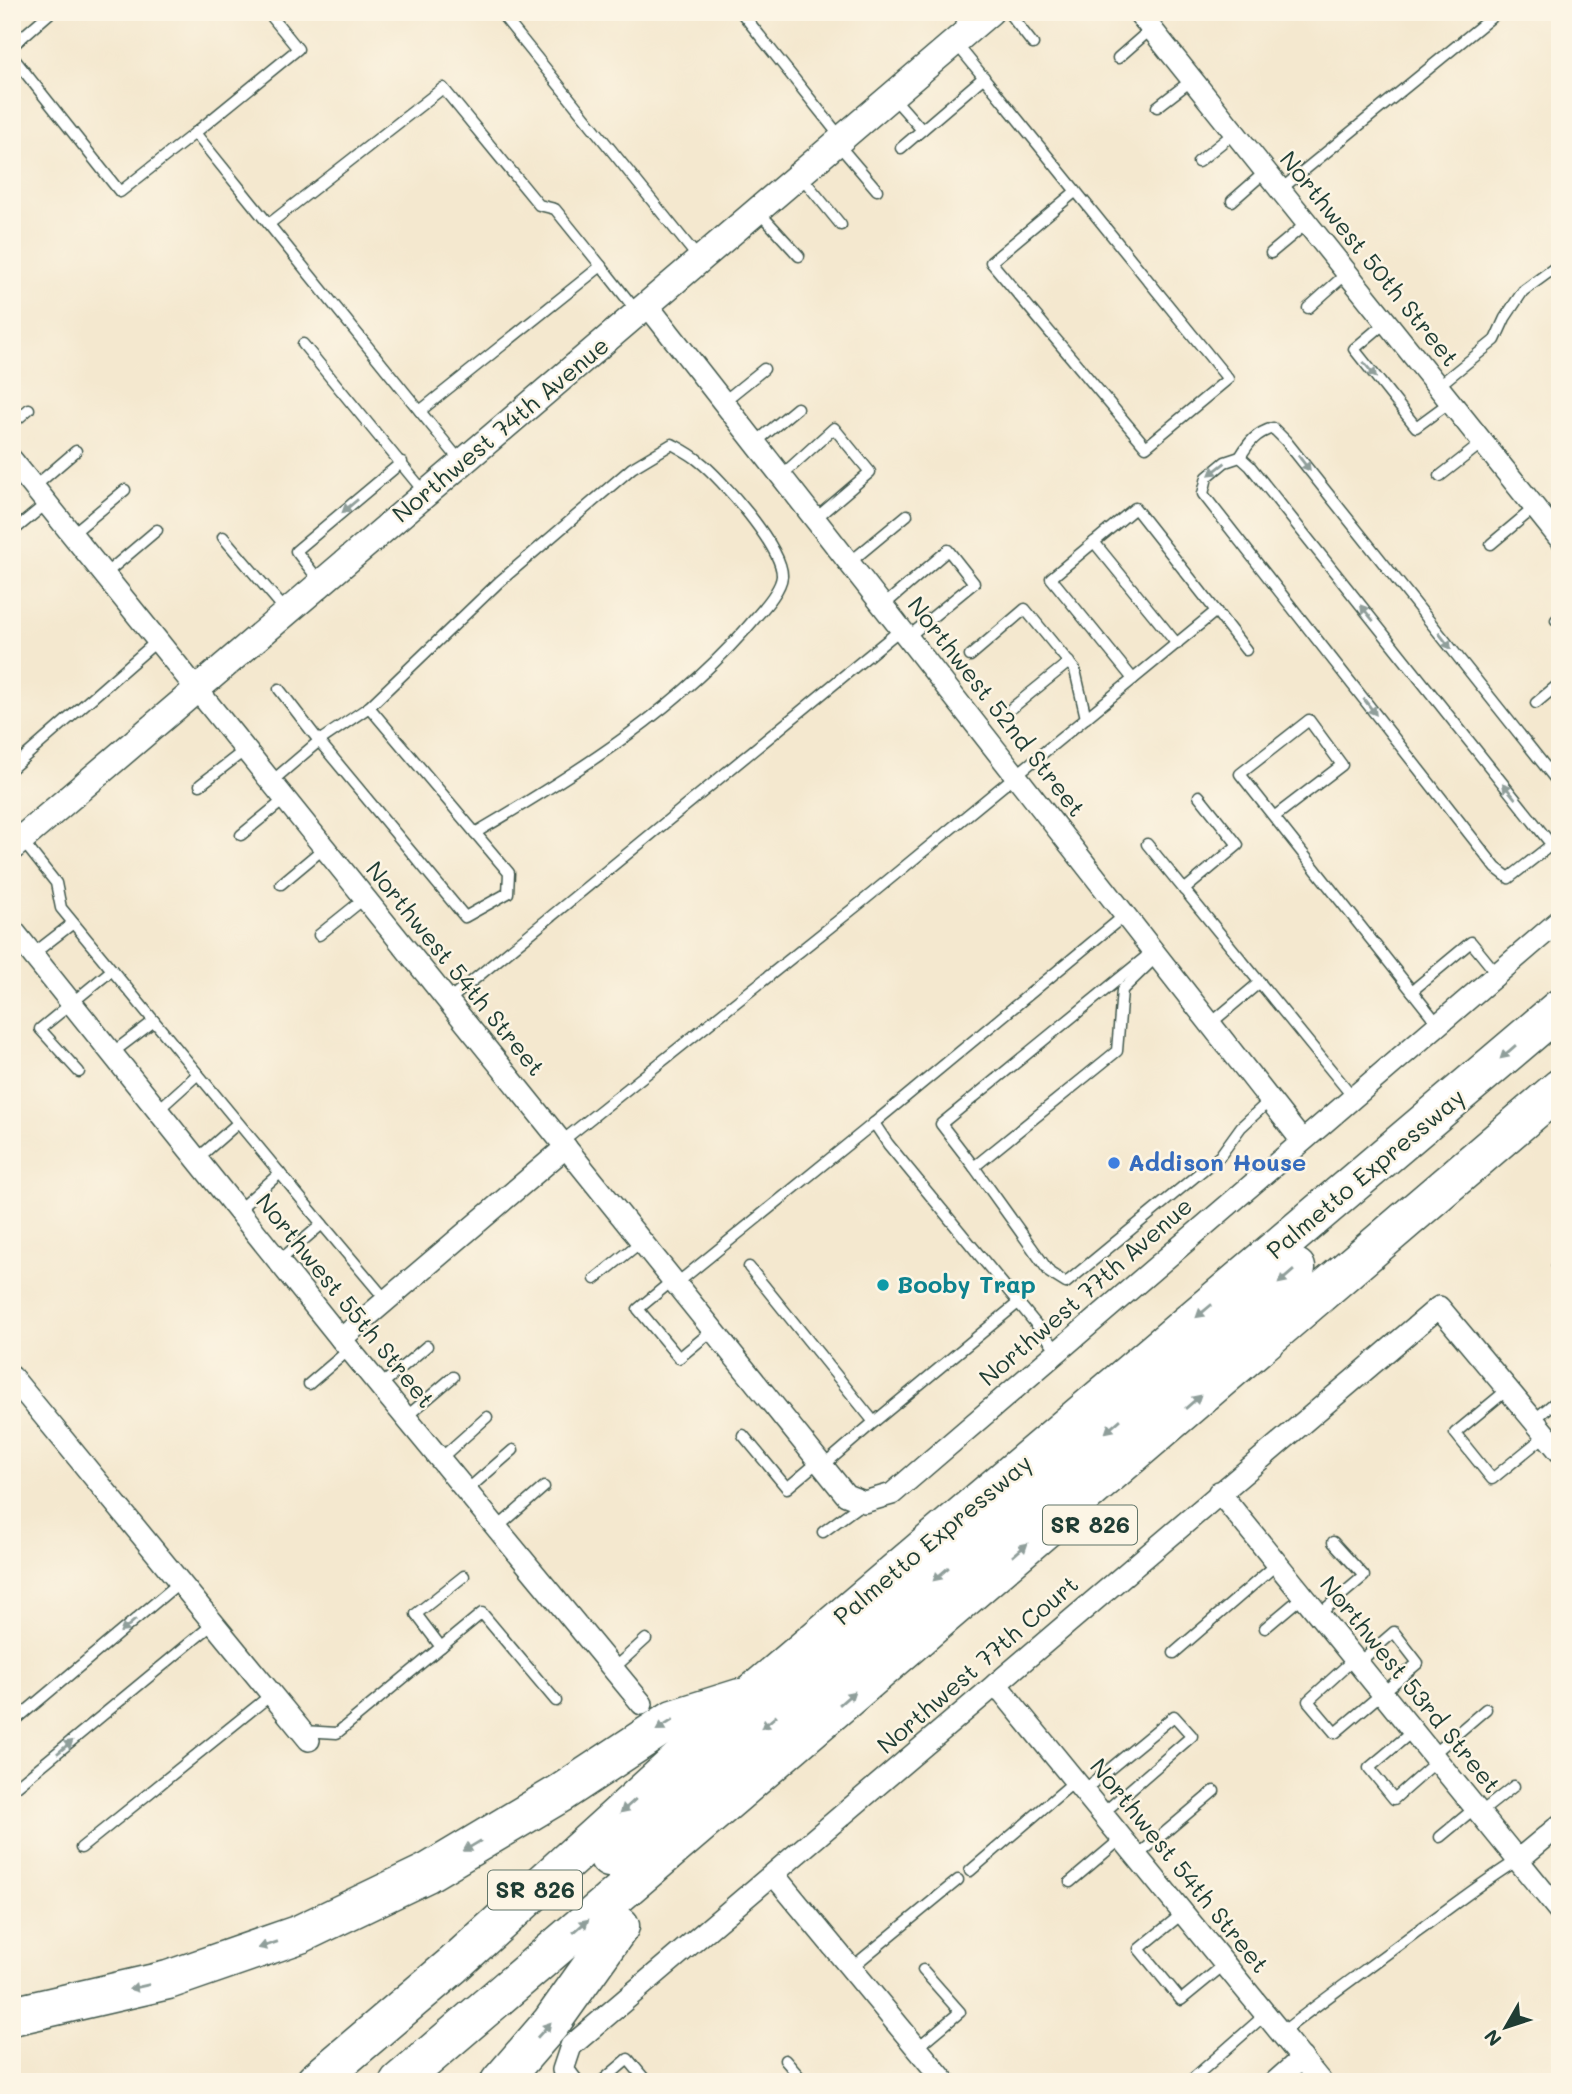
<svg xmlns="http://www.w3.org/2000/svg" width="1572" height="2094" viewBox="0 0 1572 2094" font-family="Mali,sans-serif">
<style>
.lines{fill:none;stroke-linecap:round;stroke-linejoin:round}
.service-casing{stroke:#3f574b;stroke-width:13}
.minor-casing{stroke:#3f574b;stroke-width:24}
.tertiary-casing{stroke:#3f574b;stroke-width:29}
.motorway-casing{stroke:#3f574b;stroke-width:41}
.service{stroke:#fff;stroke-width:10}
.minor{stroke:#fff;stroke-width:21}
.tertiary{stroke:#fff;stroke-width:26}
.motorway{stroke:#fff;stroke-width:38}
.oneway{fill:#8f9e9a}
.shop-dot{fill:#3f7fe0;stroke:#fcf5e5;stroke-width:2.5}
.culture-dot{fill:#0f9aa8;stroke:#fcf5e5;stroke-width:2.5}
.labels{text-anchor:middle;stroke-width:5;stroke-linejoin:round;paint-order:stroke}
.shield{fill:#fcf5e5;stroke:#617469;stroke-width:2}
.shield-label{font-size:23px;font-weight:bold;fill:#1f3d34}
.street-label{font-size:24px;fill:#1f3d34;stroke:#fcf5e5}
.shop-label{font-size:24px;font-weight:bold;fill:#366cbe;stroke:#fcf5e5;text-anchor:start}
.culture-label{font-size:24px;font-weight:bold;fill:#0d838f;stroke:#fcf5e5;text-anchor:start}
</style>
<rect width="100%" height="100%" fill="#fcf5e5"/>
<filter id="ink" filterUnits="userSpaceOnUse"><feTurbulence type="fractalNoise" baseFrequency=".0143" numOctaves="2"/><feDisplacementMap in="SourceGraphic" scale="14" xChannelSelector="R" yChannelSelector="G"/><feConvolveMatrix kernelMatrix="1 2 1 2 8 2 1 2 1" color-interpolation-filters="sRGB"/></filter>
<filter id="wash" filterUnits="userSpaceOnUse"><feTurbulence type="fractalNoise" baseFrequency=".00686" numOctaves="4" result="noise"/><feDisplacementMap in="SourceGraphic" scale="28" xChannelSelector="R" yChannelSelector="G"/><feGaussianBlur stdDeviation="1.57" result="paint"/><feColorMatrix in="noise" values="0 0 0 0 0 0 0 0 0 0 0 0 0 0 0 0 0 1.4 0 .05"/><feComposite in="paint" operator="in"/></filter>
<g filter="url(#wash)">
<rect width="100%" height="100%" fill="#f4e8cf"/>
</g>
<g filter="url(#ink)">
<g class="lines">
<defs>
<g id="service">
<path d="M 268,12 L 298,49 L 195,133 L 461,462"/>
<path d="M 500,12 L 699,259"/>
<path d="M 741,12 L 842,139"/>
<path d="M 956,12 L 970,30"/>
<path d="M 1008,12 L 1033,44"/>
<path d="M 955,42 L 1228,379 L 1146,447 L 991,262 L 1076,191"/>
<path d="M 12,46 L 51,12"/>
<path d="M 12,56 L 120,192 L 195,133"/>
<path d="M 1118,58 L 1151,29"/>
<path d="M 892,96 L 922,130"/>
<path d="M 1157,107 L 1192,80"/>
<path d="M 837,143 L 877,190"/>
<path d="M 901,148 L 984,77"/>
<path d="M 1198,162 L 1234,133"/>
<path d="M 800,175 L 841,225"/>
<path d="M 1280,190 L 1498,12"/>
<path d="M 1232,201 L 1265,172"/>
<path d="M 758,211 L 799,256"/>
<path d="M 269,224 L 443,88 L 539,205 L 555,209 L 601,266 L 420,411"/>
<path d="M 1271,253 L 1307,223"/>
<path d="M 601,266 L 638,313"/>
<path d="M 1308,308 L 1347,273"/>
<path d="M 1386,322 L 1354,349 L 1416,427 L 1450,402"/>
<path d="M 303,344 L 425,493"/>
<path d="M 1437,387 L 1495,340 L 1505,318 L 1523,291 L 1560,264"/>
<path d="M 723,402 L 764,369"/>
<path d="M 12,424 L 29,409"/>
<path d="M 755,443 L 797,408"/>
<path d="M 1240,457 C 1249,442 1256,433 1273,428 L 1286,441 L 1560,785"/>
<path d="M 781,476 L 834,428 L 870,472 L 815,519"/>
<path d="M 1440,476 L 1482,443"/>
<path d="M 34,487 L 76,451"/>
<path d="M 12,532 L 47,503"/>
<path d="M 72,534 L 125,490"/>
<path d="M 223,537 L 287,612"/>
<path d="M 1094,542 L 1177,644"/>
<path d="M 1491,544 L 1534,508"/>
<path d="M 849,563 L 907,515"/>
<path d="M 104,575 L 157,530"/>
<path d="M 321,583 L 296,551 L 402,462"/>
<path d="M 883,606 L 948,550 L 974,583 L 908,637"/>
<path d="M 1556,620 L 1560,617"/>
<path d="M 970,656 L 1025,609 L 1075,670 L 1086,718"/>
<path d="M 1133,679 L 1051,578 L 1135,508 L 1216,611"/>
<path d="M 1536,703 L 1560,683"/>
<path d="M 369,707 L 499,582 L 632,468 L 672,444 C 681,449 691,454 699,461 C 721,478 783,548 782,576 C 781,589 766,606 757,616 C 681,708 577,773 475,833"/>
<path d="M 369,707 L 509,873 L 508,893 L 465,917 L 319,741 Z"/>
<path d="M 1012,708 L 1069,662"/>
<path d="M 12,768 L 157,641"/>
<path d="M 271,782 L 319,741 L 279,689"/>
<path d="M 200,785 L 245,750"/>
<path d="M 1274,817 L 1240,774 L 1309,720 L 1342,765 L 1274,817 L 1438,1024"/>
<path d="M 241,835 L 285,799"/>
<path d="M 1560,838 L 1509,878 L 1496,868 L 1203,494 L 1207,477 L 1225,462 L 1240,457 L 1250,466 L 1547,839 L 1560,854"/>
<path d="M 21,839 L 56,883 L 61,908 L 154,1021"/>
<path d="M 1147,844 L 1353,1097"/>
<path d="M 281,884 L 324,848"/>
<path d="M 1184,890 L 1238,845 L 1199,796"/>
<path d="M 319,935 L 365,898"/>
<path d="M 33,954 L 73,923"/>
<path d="M 1157,956 L 1122,990 L 1117,1051 L 974,1167 L 1050,1273 L 1066,1283 L 1220,1156 L 1241,1127 L 1270,1100"/>
<path d="M 1412,991 L 1471,942 L 1497,974"/>
<path d="M 448,1001 L 901,629"/>
<path d="M 1210,1024 L 1260,982"/>
<path d="M 112,1053 L 154,1021 L 322,1224"/>
<path d="M 79,1072 L 40,1029 L 112,970"/>
<path d="M 158,1110 L 198,1074"/>
<path d="M 874,1123 L 1125,915"/>
<path d="M 561,1142 L 864,900 L 1216,611 L 1246,650"/>
<path d="M 197,1159 L 238,1123"/>
<path d="M 974,1167 L 941,1124 L 1153,951"/>
<path d="M 238,1210 L 280,1173"/>
<path d="M 279,1261 L 322,1224 L 386,1300"/>
<path d="M 1557,1266 L 1560,1269"/>
<path d="M 749,1267 L 874,1422 L 1018,1303"/>
<path d="M 595,1279 L 642,1241"/>
<path d="M 673,1280 L 638,1309 L 679,1358 L 713,1330"/>
<path d="M 676,1284 L 874,1123 L 888,1144 L 1058,1351"/>
<path d="M 309,1384 L 350,1349"/>
<path d="M 380,1386 L 427,1346"/>
<path d="M 1507,1390 L 1455,1433 L 1492,1479 L 1546,1435"/>
<path d="M 406,1417 L 453,1377"/>
<path d="M 1534,1420 L 1560,1398"/>
<path d="M 743,1435 L 787,1488 L 819,1461"/>
<path d="M 440,1459 L 487,1417"/>
<path d="M 823,1466 L 874,1422"/>
<path d="M 466,1491 L 513,1450"/>
<path d="M 497,1528 L 544,1487"/>
<path d="M 823,1532 L 864,1502"/>
<path d="M 1318,1615 L 1364,1576 L 1333,1542"/>
<path d="M 1265,1628 L 1303,1596"/>
<path d="M 441,1647 L 482,1613 L 556,1701"/>
<path d="M 1174,1653 L 1277,1564"/>
<path d="M 1354,1659 L 1308,1701 L 1335,1733 L 1418,1663 L 1394,1632 L 1358,1663"/>
<path d="M 613,1669 L 646,1639"/>
<path d="M 12,1723 L 180,1582"/>
<path d="M 303,1731 L 337,1733 L 441,1647 L 416,1614 L 464,1576"/>
<path d="M 1413,1731 L 1369,1768 L 1394,1799 L 1437,1761"/>
<path d="M 1432,1755 L 1486,1709"/>
<path d="M 12,1790 L 214,1623"/>
<path d="M 1083,1791 L 1174,1716 L 1192,1736 L 1102,1814"/>
<path d="M 1480,1813 L 1514,1786"/>
<path d="M 1440,1837 L 1475,1808"/>
<path d="M 81,1848 L 272,1694"/>
<path d="M 1137,1856 L 1214,1791"/>
<path d="M 970,1871 L 1075,1781"/>
<path d="M 1070,1882 L 1122,1838"/>
<path d="M 1183,1913 L 1139,1949 L 1181,2000 L 1225,1964"/>
<path d="M 851,1968 L 958,1880"/>
<path d="M 1281,2033 C 1325,1998 1371,1966 1416,1932 C 1450,1908 1482,1882 1518,1860"/>
<path d="M 917,2048 L 960,2012 L 923,1970"/>
<path d="M 785,2060 L 804,2082"/>
<path d="M 601,2082 L 628,2059 L 647,2082"/>
<path d="M 1189,2082 L 1266,2014"/>
</g>
<g id="minor">
<path d="M 1138,12 L 1560,539"/>
<path d="M 648,306 L 1302,1141"/>
<path d="M 12,460 L 846,1495 L 864,1502 L 892,1494 L 1560,920"/>
<path d="M 12,929 L 341,1339 L 642,1704"/>
<path d="M 341,1339 L 566,1147"/>
<path d="M 12,1377 L 309,1740"/>
<path d="M 1219,1492 L 1560,1912"/>
<path d="M 996,1684 L 1321,2082"/>
<path d="M 1518,1860 L 1560,1825"/>
<path d="M 774,1875 L 945,2082"/>
<path d="M 572,2082 L 563,2070 L 571,2046 L 1439,1307 L 1560,1452"/>
<path d="M 1275,2082 L 1302,2058"/>
</g>
<path id="tertiary" d="M 12,847 L 990,12"/>
<g id="motorway">
<path d="M 609,1858 L 843,1659 L 1296,1268"/>
<path d="M 12,2016 L 168,1980 L 300,1934 L 427,1873 L 561,1793 L 673,1719 L 740,1698"/>
<path d="M 315,2082 L 453,1965 L 752,1694 L 1560,1008"/>
<path d="M 399,2082 L 1560,1088"/>
<path d="M 500,2082 L 551,2023 L 620,1926"/>
</g>
</defs>
<!-- service casing -->
<use href="#service" class="service-casing"/>
<!-- minor casing -->
<use href="#minor" class="minor-casing"/>
<!-- tertiary casing -->
<use href="#tertiary" class="tertiary-casing"/>
<!-- motorway casing -->
<use href="#motorway" class="motorway-casing"/>
<!-- service -->
<use href="#service" class="service"/>
<!-- minor -->
<use href="#minor" class="minor"/>
<!-- tertiary -->
<use href="#tertiary" class="tertiary"/>
<!-- motorway -->
<use href="#motorway" class="motorway"/>
</g>
<!-- one-way arrows -->
<defs><path id="oneway-solid" d="M-6-.8H1V-3.2L6.5 0L1 3.2V.8H-6Z" transform="scale(1.75)"/></defs>
<g class="oneway">
<use href="#oneway-solid" transform="translate(1370 370) rotate(51)"/>
<use href="#oneway-solid" transform="translate(1304 463) rotate(52)"/>
<use href="#oneway-solid" transform="translate(1217 469) rotate(143)"/>
<use href="#oneway-solid" transform="translate(350 506) rotate(140)"/>
<use href="#oneway-solid" transform="translate(1367 613) rotate(-129)"/>
<use href="#oneway-solid" transform="translate(1445 641) rotate(52)"/>
<use href="#oneway-solid" transform="translate(1370 707) rotate(52)"/>
<use href="#oneway-solid" transform="translate(1509 791) rotate(-129)"/>
<use href="#oneway-solid" transform="translate(1508 1052) rotate(139)"/>
<use href="#oneway-solid" transform="translate(1286 1277) rotate(139)"/>
<use href="#oneway-solid" transform="translate(1204 1311) rotate(140)"/>
<use href="#oneway-solid" transform="translate(1193 1402) rotate(-41)"/>
<use href="#oneway-solid" transform="translate(1113 1426) rotate(139)"/>
<use href="#oneway-solid" transform="translate(1020 1550) rotate(-41)"/>
<use href="#oneway-solid" transform="translate(941 1574) rotate(139)"/>
<use href="#oneway-solid" transform="translate(128 1626) rotate(140)"/>
<use href="#oneway-solid" transform="translate(847 1698) rotate(-41)"/>
<use href="#oneway-solid" transform="translate(769 1722) rotate(140)"/>
<use href="#oneway-solid" transform="translate(665 1725) rotate(148)"/>
<use href="#oneway-solid" transform="translate(65 1747) rotate(-40)"/>
<use href="#oneway-solid" transform="translate(628 1806) rotate(138)"/>
<use href="#oneway-solid" transform="translate(472 1846) rotate(149)"/>
<use href="#oneway-solid" transform="translate(581 1926) rotate(-41)"/>
<use href="#oneway-solid" transform="translate(268 1945) rotate(161)"/>
<use href="#oneway-solid" transform="translate(139 1987) rotate(167)"/>
<use href="#oneway-solid" transform="translate(544 2030) rotate(-48)"/>
</g>
</g>
<!-- markers -->
<circle class="shop-dot" cx="1114" cy="1163" r="7"/>
<circle class="culture-dot" cx="883" cy="1285" r="7"/>
<g class="labels">
<!-- shield labels -->
<g class="shield">
<rect x="1043" y="1505.5" width="94" height="39" rx="5"/>
<rect x="488" y="1870.5" width="94" height="39" rx="5"/>
</g>
<g class="shield-label">
<text x="1090" y="1533">SR 826</text>
<text x="535" y="1898">SR 826</text>
</g>
<!-- street labels -->
<g class="street-label">
<text transform="translate(1369 259) rotate(51)" y="8">Northwest 50th Street</text>
<text transform="translate(501 430) rotate(-40)" y="8">Northwest 74th Avenue</text>
<text transform="translate(996 707) rotate(52)" y="8">Northwest 52nd Street</text>
<text transform="translate(455 969) rotate(51)" y="8">Northwest 54th Street</text>
<text transform="translate(1366 1174) rotate(-40)" y="8">Palmetto Expressway</text>
<text transform="translate(1086 1292) rotate(-41)" y="8">Northwest 77th Avenue</text>
<text transform="translate(345 1301) rotate(51)" y="8">Northwest 55th Street</text>
<text transform="translate(933 1540) rotate(-40)" y="8">Palmetto Expressway</text>
<text transform="translate(978 1665) rotate(-41)" y="8">Northwest 77th Court</text>
<text transform="translate(1410 1685) rotate(51)" y="8">Northwest 53rd Street</text>
<text transform="translate(1179 1866) rotate(51)" y="8">Northwest 54th Street</text>
</g>
<!-- shop labels -->
<g class="shop-label">
<text x="1128" y="1171">Addison House</text>
</g>
<!-- culture labels -->
<g class="culture-label">
<text x="897" y="1293">Booby Trap</text>
</g>
</g>
<!-- margin -->
<rect width="1572" height="2094" fill="none" stroke="#fcf5e5" stroke-width="42"/>
<!-- north arrow -->
<g transform="translate(1506 2027) rotate(231)" stroke="#fcf5e5" stroke-width="5" paint-order="stroke">
<path d="M0-5L12 26L0 18L-12 26Z" fill="#1f3d34"/>
<text y="-10" font-size="19" font-weight="bold" text-anchor="middle" fill="#1f3d34">N</text>
</g>
</svg>
